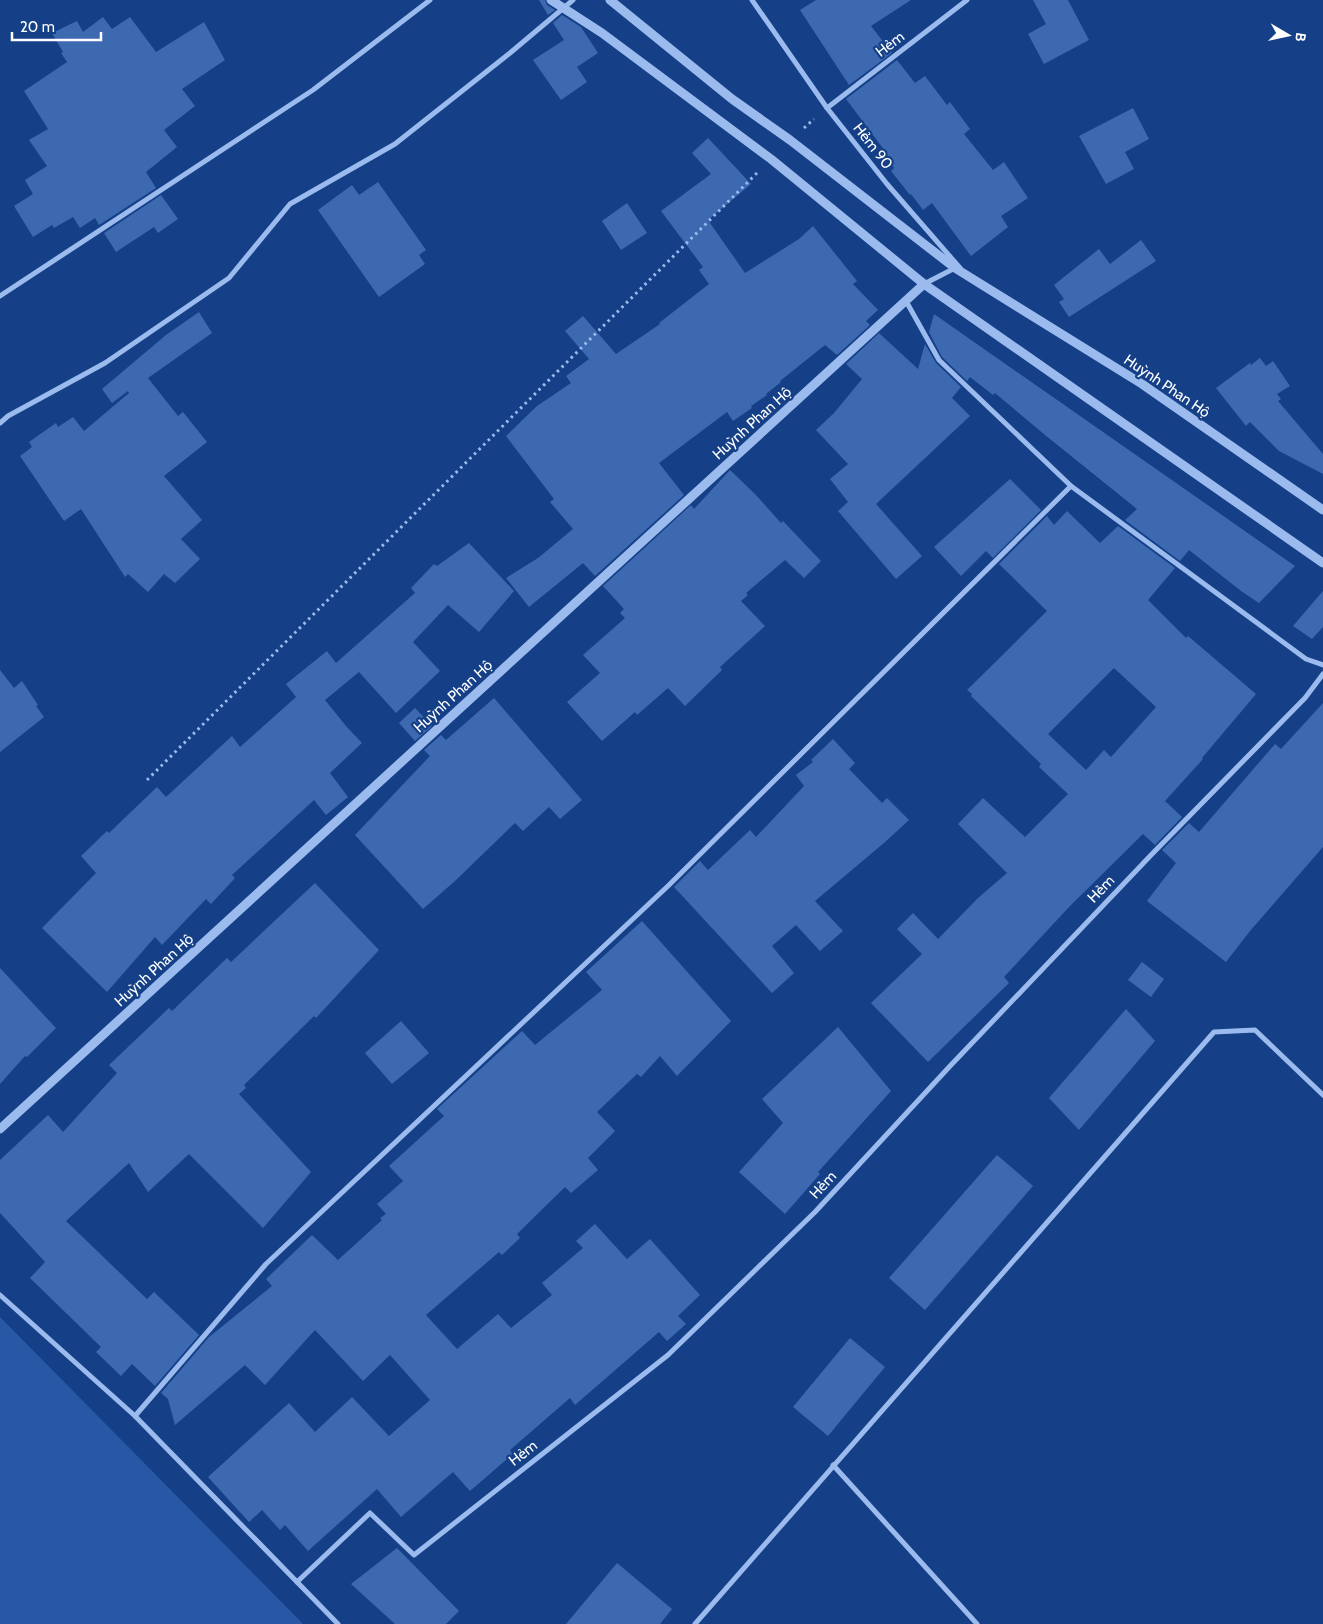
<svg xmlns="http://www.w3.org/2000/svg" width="1323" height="1624" viewBox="0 0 1323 1624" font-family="Cabin,sans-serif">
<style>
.green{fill:#2858a5}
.building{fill:#3d69b1;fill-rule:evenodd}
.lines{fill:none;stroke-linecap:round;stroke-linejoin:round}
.path{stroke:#9bbbee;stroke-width:3;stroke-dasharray:2.5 4;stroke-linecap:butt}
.minor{stroke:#9bbbee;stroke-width:5}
.tertiary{stroke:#9bbbee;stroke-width:9}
.labels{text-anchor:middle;stroke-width:4.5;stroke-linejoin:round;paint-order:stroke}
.street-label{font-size:15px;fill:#fff;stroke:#154087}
</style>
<rect width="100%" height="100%" fill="#154087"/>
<!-- green -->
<path class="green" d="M 0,1317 L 303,1624 L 0,1624 Z"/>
<!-- building -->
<g class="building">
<path d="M 539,0 L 545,0 L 547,5 L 555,10 L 548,15 Z"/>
<path d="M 816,0 L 911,0 L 871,26 L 892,53 L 849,85 L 800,10 Z"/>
<path d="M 1033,0 L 1068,0 L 1089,40 L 1044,64 L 1028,34 L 1046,24 Z"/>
<path d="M 562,15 L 581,27 L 598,53 L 577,67 L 587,82 L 561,100 L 533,60 L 564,40 L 553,23 Z"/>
<path d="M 103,17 L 112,29 L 130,17 L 156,52 L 204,22 L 225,60 L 182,89 L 195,106 L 164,130 L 177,147 L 146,172 L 156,188 L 99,225 L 95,218 L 80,228 L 73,217 L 54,228 L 52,225 L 33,237 L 14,206 L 33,194 L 25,180 L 47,166 L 29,140 L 48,129 L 24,91 L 67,62 L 61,53 L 63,52 L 52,33 L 77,21 L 83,32 Z"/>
<path d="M 897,60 L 915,83 L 925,76 L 947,105 L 950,102 L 970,129 L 964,134 L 993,170 L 1004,162 L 1028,198 L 1001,216 L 1008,227 L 971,256 L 932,203 L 923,210 L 911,194 L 910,195 L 891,171 L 894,168 L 883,153 L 885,151 L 846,99 Z"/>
<path d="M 1133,108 L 1149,139 L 1125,152 L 1134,169 L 1106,184 L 1079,136 Z"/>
<path d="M 708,138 L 751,184 L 708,220 L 745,273 L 799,239 L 813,226 L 857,281 L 853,284 L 878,310 L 866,321 L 870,325 L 837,355 L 825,345 L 780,381 L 781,382 L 766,394 L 767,395 L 751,406 L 752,408 L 733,421 L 727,412 L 659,463 L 684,495 L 595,576 L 583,563 L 529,607 L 506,578 L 538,558 L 573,529 L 550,502 L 554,499 L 506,436 L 537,406 L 571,383 L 566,376 L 589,359 L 565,331 L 583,316 L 616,354 L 660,324 L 659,323 L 709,284 L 699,270 L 703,267 L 661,211 L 711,174 L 692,153 Z"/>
<path d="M 378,182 L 426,250 L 419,255 L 425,264 L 379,297 L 318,210 L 352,185 L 359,195 Z"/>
<path d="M 161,195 L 178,219 L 158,233 L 154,227 L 116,252 L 104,233 Z"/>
<path d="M 627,203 L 647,233 L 621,250 L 602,221 Z"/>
<path d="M 1141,240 L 1156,261 L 1069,317 L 1059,302 L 1064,299 L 1054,285 L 1099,249 L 1110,264 Z"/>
<path d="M 199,312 L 212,333 L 148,378 L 178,416 L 183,412 L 207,442 L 164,476 L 202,520 L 181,539 L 200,559 L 175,583 L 164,574 L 148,592 L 128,574 L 125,577 L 81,509 L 64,521 L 20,456 L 32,447 L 29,442 L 56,423 L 58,427 L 73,417 L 84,431 L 129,393 L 128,391 L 112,403 L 102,389 L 166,335 Z"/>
<path d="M 934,314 L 1295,566 L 1259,603 L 1241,591 L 1189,550 L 1180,561 L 1125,520 L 1137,509 L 1045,435 L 995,393 L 993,395 L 970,377 L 967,381 L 942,357 L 929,332 Z"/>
<path d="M 879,333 L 918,369 L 925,344 L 936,363 L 961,387 L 952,398 L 970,416 L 876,504 L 922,556 L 896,579 L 838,511 L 848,502 L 830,479 L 848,464 L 816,430 L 834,413 L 862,379 L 846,364 Z"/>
<path d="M 1260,358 L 1266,366 L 1273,361 L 1290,386 L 1277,394 L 1281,399 L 1278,401 L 1323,454 L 1323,474 L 1279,451 L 1250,422 L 1246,426 L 1216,388 L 1250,363 L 1251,365 Z"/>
<path d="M 730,470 L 755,494 L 781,523 L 783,521 L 821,561 L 804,578 L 785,560 L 746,593 L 748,595 L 741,601 L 765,626 L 720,667 L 722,670 L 685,706 L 668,688 L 637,715 L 635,712 L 602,741 L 567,702 L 600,673 L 583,655 L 625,618 L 620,613 L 624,609 L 603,586 L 691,505 L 694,509 Z"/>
<path d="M 1010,479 L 1041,510 L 993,558 L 986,551 L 961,576 L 934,547 Z"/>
<path d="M 1067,511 L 1100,543 L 1118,526 L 1175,568 L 1148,600 L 1186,638 L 1188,636 L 1256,694 L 1202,758 L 1203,759 L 1165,801 L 1182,817 L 1155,845 L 1143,834 L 1070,906 L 1004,977 L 1009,983 L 928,1062 L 871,1003 L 922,954 L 897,929 L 913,913 L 938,939 L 978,898 L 1007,873 L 958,824 L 983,798 L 1025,837 L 1068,794 L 1039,767 L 1041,764 L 971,696 L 972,694 L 967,690 L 1047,611 L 999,564 L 1047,516 L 1054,525 ZM 1114,668 L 1156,707 L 1111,757 L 1104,750 L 1086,770 L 1048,734 Z"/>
<path d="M 469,543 L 514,591 L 479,632 L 448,605 L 413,642 L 440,671 L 396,713 L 359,672 L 325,700 L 346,726 L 362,743 L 330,773 L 348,797 L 326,815 L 314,800 L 232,875 L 235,878 L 211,904 L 206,899 L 162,945 L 155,937 L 107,992 L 42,928 L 96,873 L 81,856 L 107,831 L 109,833 L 157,787 L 166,797 L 232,736 L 240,747 L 296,697 L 286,684 L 327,651 L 336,663 L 415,593 L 411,588 L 434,564 L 437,566 Z"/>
<path d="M 1323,591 L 1323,627 L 1312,639 L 1293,626 Z"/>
<path d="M 0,670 L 14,688 L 22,681 L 38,705 L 36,706 L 44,717 L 0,752 Z"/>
<path d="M 494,698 L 582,800 L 560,819 L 549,807 L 523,831 L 515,823 L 455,881 L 423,909 L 355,835 L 430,756 L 424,750 L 441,735 L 446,740 Z"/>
<path d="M 1323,703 L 1323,847 L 1250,931 L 1226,962 L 1147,901 L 1176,863 L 1162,850 L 1189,823 L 1199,832 L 1275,744 L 1281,749 Z"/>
<path d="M 415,708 L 432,726 L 415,741 L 399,723 Z"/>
<path d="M 833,739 L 855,763 L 849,769 L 882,803 L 887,798 L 909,820 L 884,843 L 815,901 L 843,931 L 820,951 L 796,925 L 772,946 L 794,973 L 772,993 L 674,887 L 700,861 L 708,870 L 750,830 L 756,837 L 804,786 L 796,775 L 813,762 L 811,760 Z"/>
<path d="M 315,883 L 379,950 L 316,1018 L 314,1016 L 244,1085 L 246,1088 L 239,1094 L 311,1172 L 263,1228 L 189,1154 L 148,1192 L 129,1163 L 66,1221 L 147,1299 L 154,1292 L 199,1335 L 155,1386 L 132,1364 L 121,1376 L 96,1352 L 101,1347 L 30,1278 L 45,1262 L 0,1213 L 0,1160 L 48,1115 L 63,1132 L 117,1073 L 109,1065 L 169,1008 L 172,1011 L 227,958 L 231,962 Z"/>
<path d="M 642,921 L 731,1021 L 677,1076 L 660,1056 L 641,1077 L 637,1074 L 597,1112 L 615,1131 L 588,1158 L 598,1170 L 571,1193 L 565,1187 L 517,1234 L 520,1238 L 502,1255 L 499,1252 L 426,1315 L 457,1349 L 498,1314 L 511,1328 L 552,1295 L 542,1283 L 583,1248 L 576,1241 L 595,1224 L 627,1259 L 650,1239 L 700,1295 L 678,1316 L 686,1324 L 667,1341 L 659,1332 L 575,1405 L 570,1398 L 510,1450 L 513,1454 L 470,1491 L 453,1472 L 401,1517 L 377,1489 L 308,1551 L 285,1525 L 280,1530 L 262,1510 L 249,1522 L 208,1477 L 289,1403 L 315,1432 L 352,1397 L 389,1436 L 430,1400 L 390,1355 L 363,1381 L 315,1330 L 265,1385 L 245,1365 L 175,1425 L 168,1399 L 161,1393 L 209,1337 L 272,1286 L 266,1279 L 312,1235 L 338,1260 L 382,1220 L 380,1218 L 386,1214 L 377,1204 L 403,1181 L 389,1166 L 444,1116 L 437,1109 L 522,1031 L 535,1045 L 602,990 L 586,972 Z"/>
<path d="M 1142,962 L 1164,979 L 1151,997 L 1128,980 Z"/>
<path d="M 0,968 L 56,1028 L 27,1057 L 25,1056 L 0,1084 Z"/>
<path d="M 1126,1009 L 1155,1041 L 1079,1130 L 1049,1098 Z"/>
<path d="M 401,1021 L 429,1053 L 392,1084 L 365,1053 Z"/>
<path d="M 838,1027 L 891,1091 L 818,1172 L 820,1174 L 785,1214 L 739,1172 L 783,1123 L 762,1099 Z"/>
<path d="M 997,1155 L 1033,1186 L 925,1310 L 889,1278 Z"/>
<path d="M 850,1338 L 885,1367 L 828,1436 L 793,1407 Z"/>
<path d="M 397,1548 L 459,1611 L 446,1624 L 395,1624 L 351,1584 Z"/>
<path d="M 617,1563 L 672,1609 L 660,1624 L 566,1624 Z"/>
</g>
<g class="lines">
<!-- path -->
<g class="path">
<path d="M 804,128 L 814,119"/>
<path d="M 147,780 L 758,172"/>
</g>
<!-- minor -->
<g class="minor">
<path d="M 752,0 L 827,108 L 887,184 L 960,268 L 955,268 L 924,284"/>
<path d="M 827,108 L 967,0"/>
<path d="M 0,296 L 313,90 L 430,0"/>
<path d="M 906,301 L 939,360 L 1071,486 L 1306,659 L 1323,665"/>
<path d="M 0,423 L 8,416 L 105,363 L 229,278 L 290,204 L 395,144 L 510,53 L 573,0"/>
<path d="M 0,1295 L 135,1416 L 338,1624"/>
<path d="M 135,1416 L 266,1264 L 669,885 L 1071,486"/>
<path d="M 833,1465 L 977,1624"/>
<path d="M 297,1582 L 370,1513 L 414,1555 L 668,1355 L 815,1212 L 951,1065 L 1153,853 L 1305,698 L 1323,674"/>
<path d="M 695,1624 L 1214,1032 L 1255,1030 L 1323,1095"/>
</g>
<!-- tertiary -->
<g class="tertiary">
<path d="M 551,0 L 602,33 L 771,159 L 924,284 L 1323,563"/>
<path d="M 610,0 L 732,99 L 790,140 L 955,268 L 1142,384 L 1323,510"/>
<path d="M 0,1129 L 924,284"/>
</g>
</g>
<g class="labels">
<!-- street labels -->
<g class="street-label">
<text transform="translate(890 44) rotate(-37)" y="5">Hẻm</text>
<text transform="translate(873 146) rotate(52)" y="5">Hẻm 90</text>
<text transform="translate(1167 386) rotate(34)" y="5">Huỳnh Phan Hộ</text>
<text transform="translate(752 423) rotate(-42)" y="5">Huỳnh Phan Hộ</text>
<text transform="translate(453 696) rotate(-42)" y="5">Huỳnh Phan Hộ</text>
<text transform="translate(1101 889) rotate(-46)" y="5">Hẻm</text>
<text transform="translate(154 970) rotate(-42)" y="5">Huỳnh Phan Hộ</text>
<text transform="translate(823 1185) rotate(-47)" y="5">Hẻm</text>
<text transform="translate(523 1453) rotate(-38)" y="5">Hẻm</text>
</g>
</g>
<!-- north arrow -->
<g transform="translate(1288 35) rotate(99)" stroke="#154087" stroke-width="4" paint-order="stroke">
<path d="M0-4L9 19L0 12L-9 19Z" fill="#ffffff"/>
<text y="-8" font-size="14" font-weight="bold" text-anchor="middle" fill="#ffffff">B</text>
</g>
<!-- scale -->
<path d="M12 32v8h89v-8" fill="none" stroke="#ffffff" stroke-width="2.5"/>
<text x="20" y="32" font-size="15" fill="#ffffff" stroke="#154087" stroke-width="4" paint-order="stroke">20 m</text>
</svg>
